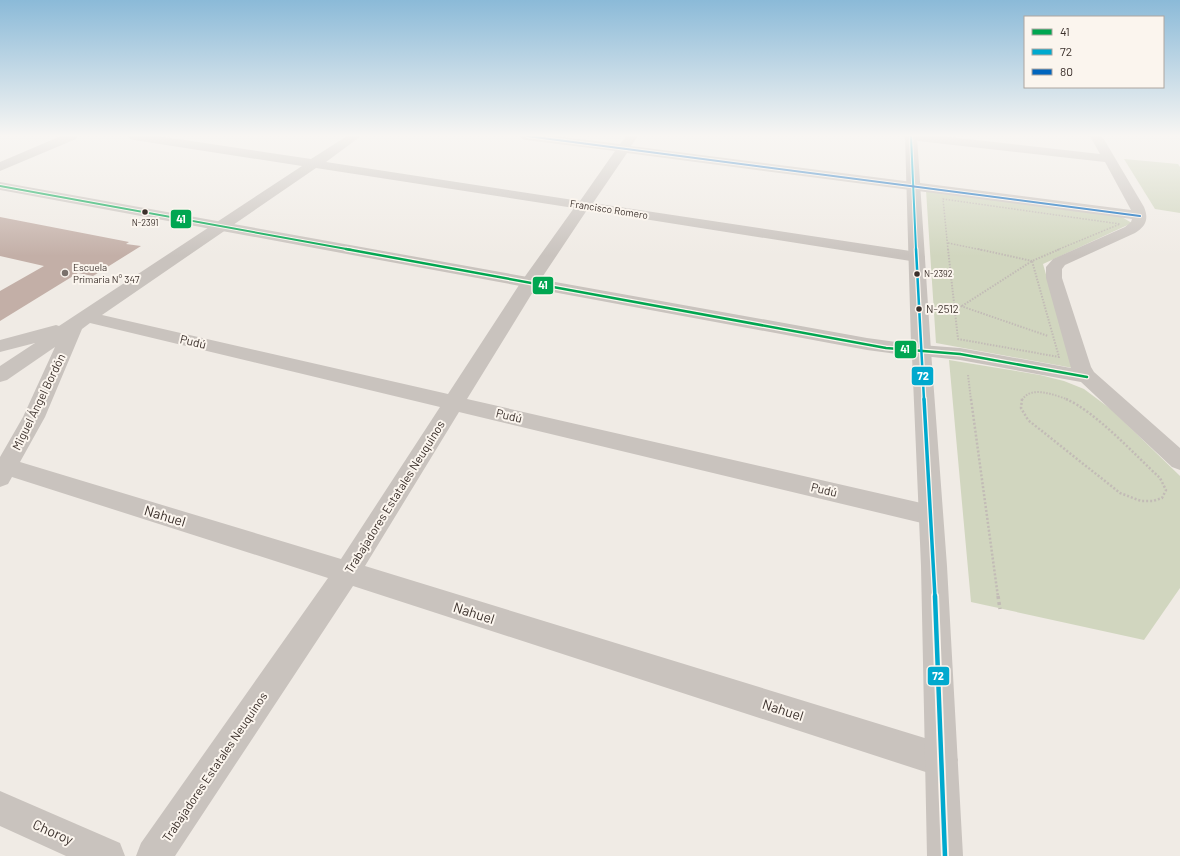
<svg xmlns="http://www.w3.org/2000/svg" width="1180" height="856" viewBox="0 0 1180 856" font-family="Barlow,sans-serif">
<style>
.green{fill:#d1d6bf}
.building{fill:#c3afa7}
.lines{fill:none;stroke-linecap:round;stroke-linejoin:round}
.path-far3{stroke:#c2bbb6;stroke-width:1.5;stroke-dasharray:1.5 1.5;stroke-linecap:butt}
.path-far2{stroke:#c2bbb6;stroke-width:2;stroke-dasharray:1.5 1.5;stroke-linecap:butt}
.path-far1{stroke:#c2bbb6;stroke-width:2.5;stroke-dasharray:2 2;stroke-linecap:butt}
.path{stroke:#c2bbb6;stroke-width:3.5;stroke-dasharray:3 3;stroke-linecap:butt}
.minor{fill:#c9c3be;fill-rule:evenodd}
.tertiary{fill:#c9c3be;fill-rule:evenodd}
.bus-1-far1-casing{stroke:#fbf5ee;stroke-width:4}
.bus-1-casing{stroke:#fbf5ee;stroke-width:5}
.bus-2-far3-casing{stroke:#fbf5ee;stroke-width:4}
.bus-2-far2-casing{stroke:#fbf5ee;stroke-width:5}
.bus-2-far1-casing{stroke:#fbf5ee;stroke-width:6}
.bus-2-casing{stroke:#fbf5ee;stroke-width:8}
.bus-3-casing{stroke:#fbf5ee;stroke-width:4}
.bus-1-far1{stroke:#00a651;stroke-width:2}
.bus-1{stroke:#00a651;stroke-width:2.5}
.bus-2-far3{stroke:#00a9ce;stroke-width:2}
.bus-2-far2{stroke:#00a9ce;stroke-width:2.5}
.bus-2-far1{stroke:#00a9ce;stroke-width:3.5}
.bus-2{stroke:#00a9ce;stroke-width:4.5}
.bus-3{stroke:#0065bd;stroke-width:2}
.bus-dot{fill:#3b302b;stroke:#fbf5ee;stroke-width:1.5}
.poi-dot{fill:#7a716c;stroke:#fbf5ee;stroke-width:1.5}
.labels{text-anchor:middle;stroke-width:4;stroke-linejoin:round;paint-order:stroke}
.far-bus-label{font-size:9px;fill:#3b302b;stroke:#fbf5ee}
.far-street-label{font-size:10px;fill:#3b302b;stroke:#fbf5ee}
.far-poi-label{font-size:10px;fill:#3b302b;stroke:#fbf5ee;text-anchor:start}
.bus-label{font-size:11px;fill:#3b302b;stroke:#fbf5ee;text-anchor:start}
.street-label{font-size:12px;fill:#3b302b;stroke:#fbf5ee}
.near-street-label{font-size:14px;fill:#3b302b;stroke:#fbf5ee}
.line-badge{stroke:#fbf5ee;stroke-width:1.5}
.badge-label{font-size:11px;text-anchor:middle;font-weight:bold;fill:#fff}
</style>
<rect width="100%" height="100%" fill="#f0ebe5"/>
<!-- green -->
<g class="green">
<path d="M 1124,159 L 1178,164 L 1180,167 L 1180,213 L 1155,209 Z"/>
<path d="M 926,190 L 1120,216 L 1132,223 L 1043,264 L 1073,368 L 936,343 Z"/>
<path d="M 949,360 L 1040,375 L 1064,381 L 1084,389 L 1112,410 L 1180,476 L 1180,588 L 1144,640 L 971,602 Z"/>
</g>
<!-- building -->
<path class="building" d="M 0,217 L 129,242 L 126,244 L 141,246 L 93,276 L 78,273 L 0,321 L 0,291 L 44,266 L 0,256 Z"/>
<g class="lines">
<!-- path-far3 -->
<g class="path-far3">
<path d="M 948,243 L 982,250"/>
<path d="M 948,250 L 943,199 L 1120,224 L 1057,250"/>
</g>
<!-- path-far2 -->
<g class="path-far2">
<path d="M 948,249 L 958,339 L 1059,357 L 1032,261 L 1060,249"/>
<path d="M 978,249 L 1032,261"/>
<path d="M 955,304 L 1048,336"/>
<path d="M 962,306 L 1032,261"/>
<path d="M 968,375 L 971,400"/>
<path d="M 1022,400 C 1031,385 1055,395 1069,400"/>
</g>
<!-- path-far1 -->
<g class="path-far1">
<path d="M 971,399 L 998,597"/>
<path d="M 1022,399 L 1021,408 L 1028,420 L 1120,493 L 1141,501 L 1153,501 L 1162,498 L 1166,490 L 1160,478 C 1135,455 1096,412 1066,399"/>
</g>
<!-- path -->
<path class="path" d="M 998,596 L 1000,609"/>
<!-- minor -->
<g class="minor">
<path d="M 61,136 L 78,136 L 76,139 L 0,171 L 0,162 Z"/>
<path d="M 128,136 L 158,136 L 311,159 L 347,136 L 361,136 L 326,162 L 580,201 L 615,151 L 526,140 L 522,139 L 520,136 L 555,136 L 620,144 L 626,136 L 638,136 L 631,146 L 1131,210 L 1105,162 L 909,140 L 905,139 L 903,136 L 942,136 L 1100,154 L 1090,136 L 1102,136 L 1144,207 C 1149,219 1146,226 1135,233 L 1065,265 L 1062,269 L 1062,278 L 1091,367 L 1094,372 L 1180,448 L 1180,470 L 1172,467 L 1081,382 L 960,360 L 914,355 L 911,351 L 914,347 L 921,345 L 960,348 L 1071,368 L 1046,278 L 1046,267 L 1053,259 L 1125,227 L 1131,222 L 1132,219 L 627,153 L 593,203 L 917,252 L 923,254 L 925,257 L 923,260 L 917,262 L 587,210 L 539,282 L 467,399 L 930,505 L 939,508 L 942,515 L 939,522 L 930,525 L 459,412 L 365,566 L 941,743 L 953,748 L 958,760 L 953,772 L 941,777 L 353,586 L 175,856 L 136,856 L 141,843 L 328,578 L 12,477 L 8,484 L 0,487 L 0,457 L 23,417 L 55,347 L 7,380 L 0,382 L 0,366 L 35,343 L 0,352 L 0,340 L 56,325 L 59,326 L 302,166 L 134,140 L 130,139 ZM 316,168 L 574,208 L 521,282 L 448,394 L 102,315 ZM 90,323 L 440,407 L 341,559 L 20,462 L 45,417 L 82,329 Z"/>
<path d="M 0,791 L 120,843 L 125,856 L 66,856 L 0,826 Z"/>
</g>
<!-- tertiary -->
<path class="tertiary" d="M 905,136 L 917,136 L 931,351 L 947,566 L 963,856 L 927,856 L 921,566 L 912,356 L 867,350 L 0,190 L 0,182 L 867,338 L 911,344 Z"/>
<defs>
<path id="bus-1-far1" d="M 0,186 L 352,250"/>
<path id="bus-1" d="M 346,249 L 886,348 L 960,354 L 1087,377"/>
<path id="bus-2-far3" d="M 911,136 L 916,250"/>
<path id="bus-2-far2" d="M 916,249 L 924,400"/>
<path id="bus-2-far1" d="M 924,399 L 935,597"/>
<path id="bus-2" d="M 935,596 L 945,856"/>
<path id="bus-3" d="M 527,136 L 1140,216"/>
</defs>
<!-- bus-1-far1 casing -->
<use href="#bus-1-far1" class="bus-1-far1-casing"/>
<!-- bus-1 casing -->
<use href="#bus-1" class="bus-1-casing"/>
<!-- bus-2-far3 casing -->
<use href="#bus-2-far3" class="bus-2-far3-casing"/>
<!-- bus-2-far2 casing -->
<use href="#bus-2-far2" class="bus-2-far2-casing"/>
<!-- bus-2-far1 casing -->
<use href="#bus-2-far1" class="bus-2-far1-casing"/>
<!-- bus-2 casing -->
<use href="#bus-2" class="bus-2-casing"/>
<!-- bus-3 casing -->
<use href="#bus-3" class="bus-3-casing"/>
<!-- bus-1-far1 -->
<use href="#bus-1-far1" class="bus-1-far1"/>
<!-- bus-1 -->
<use href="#bus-1" class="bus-1"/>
<!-- bus-2-far3 -->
<use href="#bus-2-far3" class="bus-2-far3"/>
<!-- bus-2-far2 -->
<use href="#bus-2-far2" class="bus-2-far2"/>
<!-- bus-2-far1 -->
<use href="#bus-2-far1" class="bus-2-far1"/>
<!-- bus-2 -->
<use href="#bus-2" class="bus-2"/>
<!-- bus-3 -->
<use href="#bus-3" class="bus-3"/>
</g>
<!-- sky -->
<linearGradient id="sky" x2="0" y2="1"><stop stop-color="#8bbad8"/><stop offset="0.53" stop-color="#f8f6f3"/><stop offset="1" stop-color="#f8f6f3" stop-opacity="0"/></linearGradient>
<rect width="1180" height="256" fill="url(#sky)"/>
<!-- markers -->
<g class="bus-dot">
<circle cx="145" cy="212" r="3.5"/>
<circle cx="917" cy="274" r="3.5"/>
<circle cx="919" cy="309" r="3.5"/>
</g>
<circle class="poi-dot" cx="65" cy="273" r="4"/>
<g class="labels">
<!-- far-bus labels -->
<g class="far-bus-label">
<text x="145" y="226">N-2391</text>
<text x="924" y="277" text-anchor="start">N-2392</text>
</g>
<!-- far-street labels -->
<g class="far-street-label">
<text transform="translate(609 209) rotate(9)" y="4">Francisco Romero</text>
</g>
<!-- far-poi labels -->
<g class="far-poi-label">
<text x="73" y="271">Escuela<tspan x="73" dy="12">Primaria N° 347</tspan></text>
</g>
<!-- bus labels -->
<g class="bus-label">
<text x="926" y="313">N-2512</text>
</g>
<!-- street labels -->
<g class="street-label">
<text transform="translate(193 342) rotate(13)" y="4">Pudú</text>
<text transform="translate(39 402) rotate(-64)" y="4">Miguel Ángel Bordón</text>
<text transform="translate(509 416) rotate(13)" y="4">Pudú</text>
<text transform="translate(824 490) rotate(13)" y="4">Pudú</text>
<text transform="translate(395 497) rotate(-58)" y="4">Trabajadores Estatales Neuquinos</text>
<text transform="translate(215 767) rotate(-56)" y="4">Trabajadores Estatales Neuquinos</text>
</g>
<!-- near-street labels -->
<g class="near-street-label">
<text transform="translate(165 516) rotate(17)" y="5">Nahuel</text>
<text transform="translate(474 613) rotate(18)" y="5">Nahuel</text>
<text transform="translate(783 710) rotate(18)" y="5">Nahuel</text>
<text transform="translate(53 832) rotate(24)" y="5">Choroy</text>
</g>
</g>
<g class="line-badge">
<rect x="170" y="209" width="22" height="20" rx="4" fill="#00a651"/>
<rect x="532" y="276" width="22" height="19" rx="4" fill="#00a651"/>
<rect x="894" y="340" width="23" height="19" rx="4" fill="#00a651"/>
<rect x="911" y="366" width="23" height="20" rx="4" fill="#00a9ce"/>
<rect x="927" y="666" width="23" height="20" rx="4" fill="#00a9ce"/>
</g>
<g class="badge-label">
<text x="181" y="223">41</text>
<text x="543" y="289">41</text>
<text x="905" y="353">41</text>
<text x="923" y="380">72</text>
<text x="938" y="680">72</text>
</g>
<!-- legend -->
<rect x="1024" y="16" width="140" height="72" fill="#fbf5ee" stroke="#aea6a0"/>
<rect x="1032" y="29" width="20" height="6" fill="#00a651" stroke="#aea6a0"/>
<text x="1060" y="36" font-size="12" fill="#3b302b">41</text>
<rect x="1032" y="49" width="20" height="6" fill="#00a9ce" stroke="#aea6a0"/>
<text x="1060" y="56" font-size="12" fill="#3b302b">72</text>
<rect x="1032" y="69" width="20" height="6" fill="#0065bd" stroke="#aea6a0"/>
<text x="1060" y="76" font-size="12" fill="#3b302b">80</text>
</svg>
